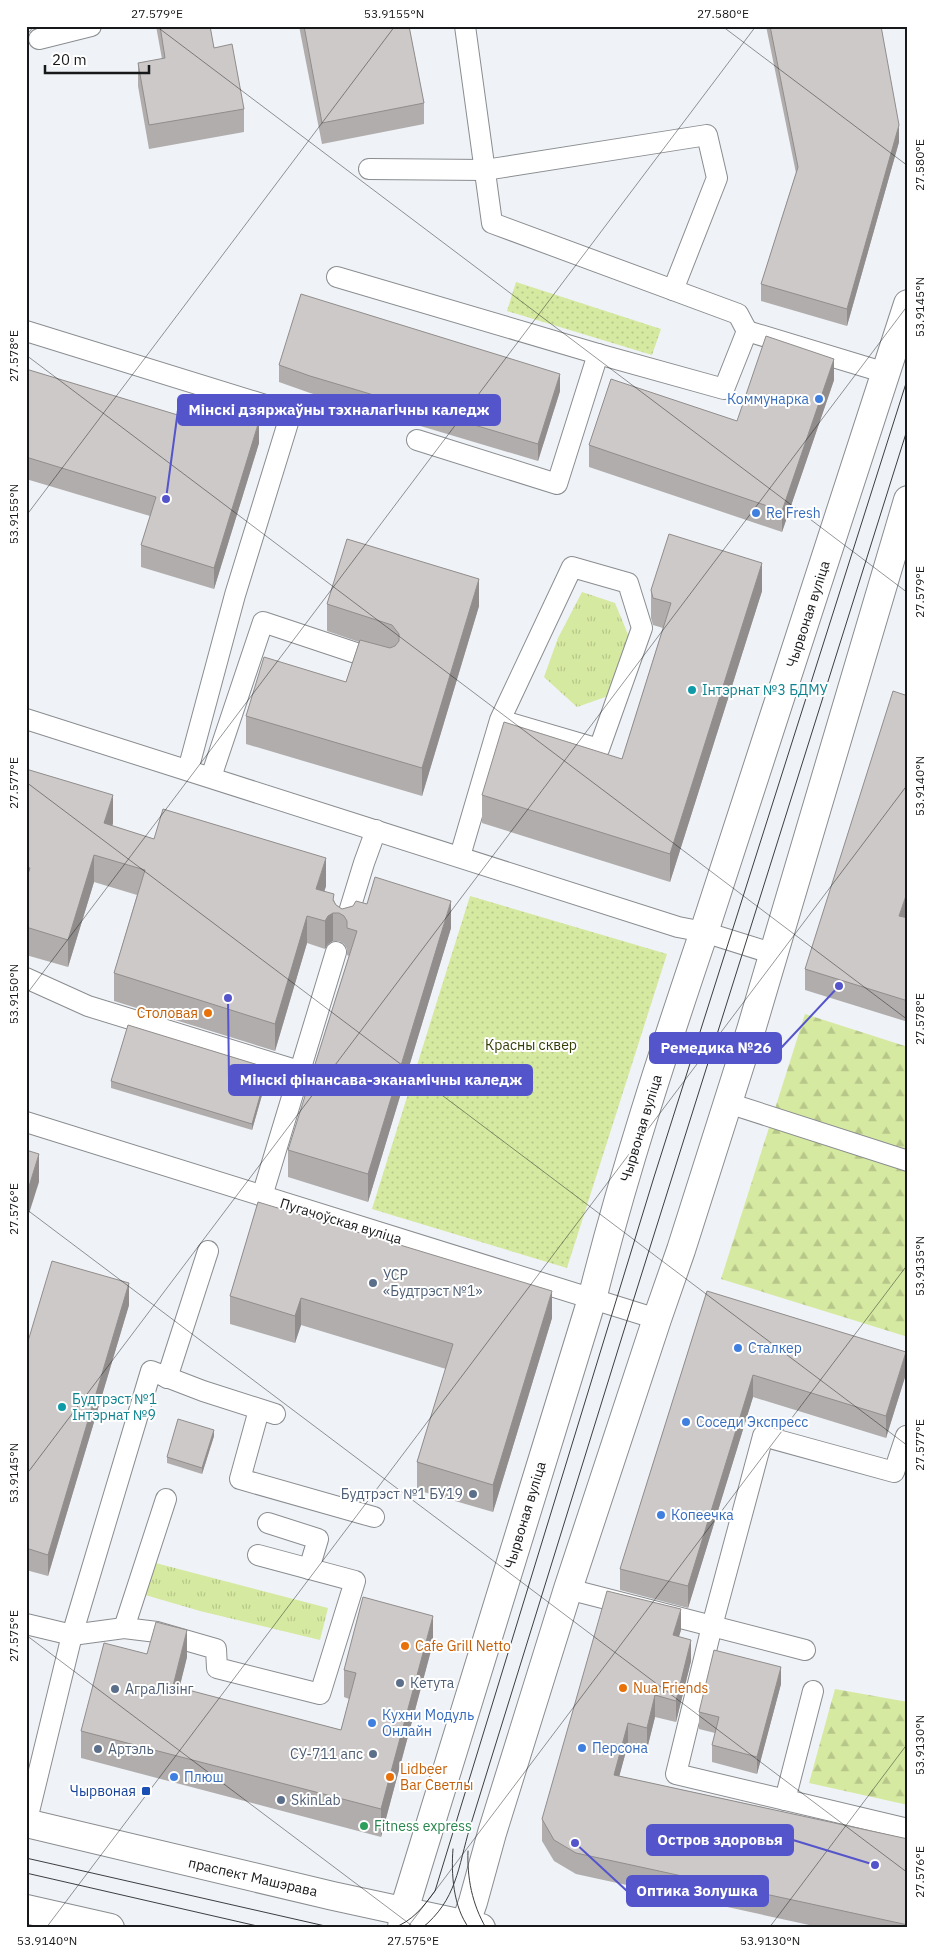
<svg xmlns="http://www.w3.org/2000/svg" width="934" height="1954" viewBox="0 0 934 1954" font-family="'IBM Plex Sans',sans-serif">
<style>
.grass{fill:url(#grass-tufts)}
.forest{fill:url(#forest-firs)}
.park{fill:url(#park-dots)}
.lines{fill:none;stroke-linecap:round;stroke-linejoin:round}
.service-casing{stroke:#8a8d90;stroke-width:22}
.primary-casing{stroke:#8a8d90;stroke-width:30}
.service{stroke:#fff;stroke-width:20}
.primary{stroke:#fff;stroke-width:28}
.tram{stroke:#3d3e41;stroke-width:1}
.wall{fill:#b0adac}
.shaded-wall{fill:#908d8c}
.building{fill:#cdc9c8;stroke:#908d8c}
.ticks{fill:none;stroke:#17181a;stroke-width:1;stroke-opacity:0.45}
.shop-dot{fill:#3f7fe0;stroke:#fff;stroke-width:2}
.culture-dot{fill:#0f9aa8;stroke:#fff;stroke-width:2}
.food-dot{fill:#e8710a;stroke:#fff;stroke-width:2}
.service-dot{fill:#5c6f8a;stroke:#fff;stroke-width:2}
.transit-dot{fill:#1a4fb4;stroke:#fff;stroke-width:2}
.leisure-dot{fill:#2e9e5b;stroke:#fff;stroke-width:2}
.labels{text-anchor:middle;stroke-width:4;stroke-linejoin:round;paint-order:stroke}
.shop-label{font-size:14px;fill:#366cbe;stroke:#fff;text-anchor:start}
.street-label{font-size:14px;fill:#17181a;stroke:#fff}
.culture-label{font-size:14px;fill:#0d838f;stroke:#fff;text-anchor:start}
.food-label{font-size:14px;fill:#c56008;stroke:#fff;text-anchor:start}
.park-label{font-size:14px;fill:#343e05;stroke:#fff}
.service-label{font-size:14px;fill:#4e5e75;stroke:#fff;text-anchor:start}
.transit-label{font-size:14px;fill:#164399;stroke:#fff;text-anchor:end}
.leisure-label{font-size:14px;fill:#27864d;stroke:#fff;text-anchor:start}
.leader{fill:none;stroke:#5454cb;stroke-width:2}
.callout-dot{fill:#5454cb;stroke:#fff;stroke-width:2}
.callout{fill:#5454cb;stroke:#5454cb;stroke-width:2}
.callout-label{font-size:15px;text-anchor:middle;font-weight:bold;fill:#fff}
.neatline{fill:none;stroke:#17181a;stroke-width:2}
.ticks-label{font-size:12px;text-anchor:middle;fill:#17181a}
</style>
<defs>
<pattern id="grass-tufts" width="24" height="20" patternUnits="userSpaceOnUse" patternTransform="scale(1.25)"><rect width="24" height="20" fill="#d6e9a0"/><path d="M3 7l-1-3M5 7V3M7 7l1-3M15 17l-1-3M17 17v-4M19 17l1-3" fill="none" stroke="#b7c789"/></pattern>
<pattern id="forest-firs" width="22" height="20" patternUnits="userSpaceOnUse" patternTransform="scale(1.25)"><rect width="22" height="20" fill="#d6e9a0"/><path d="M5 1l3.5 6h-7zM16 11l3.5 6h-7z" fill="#b7c789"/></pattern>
<pattern id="park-dots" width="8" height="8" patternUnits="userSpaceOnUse" patternTransform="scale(1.25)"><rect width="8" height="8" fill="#d6e9a0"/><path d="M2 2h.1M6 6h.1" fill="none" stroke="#b7c789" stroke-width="1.8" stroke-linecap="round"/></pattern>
</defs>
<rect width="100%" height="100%" fill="#eff2f6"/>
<!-- grass -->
<g class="grass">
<path d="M 582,592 L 615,603 L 629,637 L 611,695 L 577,707 L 544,677 L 558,638 Z"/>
<path d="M 144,1560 L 328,1608 L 320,1640 L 200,1611 L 135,1592 Z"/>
</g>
<!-- forest -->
<g class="forest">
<path d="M 805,1014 L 908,1047 L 908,1337 L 721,1279 Z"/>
<path d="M 835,1689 L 908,1702 L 908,1805 L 809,1783 Z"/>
</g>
<!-- park -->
<g class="park">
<path d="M 516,282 L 661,329 L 652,355 L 507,311 Z"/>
<path d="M 470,896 L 667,954 L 567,1268 L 372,1209 Z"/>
</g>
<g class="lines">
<defs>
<g id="service">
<path d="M 465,26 L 492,223 L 738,314 L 747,331"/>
<path d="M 39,39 L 91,26"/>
<path d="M 369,169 L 485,170 L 707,135 L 717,178 L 673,290"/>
<path d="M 337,277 L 598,354 L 724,389 L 747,331 L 886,373"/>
<path d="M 26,331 L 291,413 L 235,595 L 188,770"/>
<path d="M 417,440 L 557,484 L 598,354"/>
<path d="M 26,719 L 678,927 L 704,932 L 774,954"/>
<path d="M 211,777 L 263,622 L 380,661"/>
<path d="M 460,856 L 500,720 L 572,567 L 628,583 L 642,628 L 599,749 L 500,720"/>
<path d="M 345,925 L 364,863 L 376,830"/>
<path d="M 26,978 L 88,1006 L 299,1071"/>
<path d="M 728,1103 L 908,1161"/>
<path d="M 26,1122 L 657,1319"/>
<path d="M 262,1196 L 336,952"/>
<path d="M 167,1378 L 208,1251"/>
<path d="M 259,1410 L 240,1479 L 374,1517"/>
<path d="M 906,1436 L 894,1472 L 763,1436 L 712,1626 L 676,1774 L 908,1829"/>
<path d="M 268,1523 L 318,1539 L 309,1569"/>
<path d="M 568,1589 L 805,1650"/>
<path d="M 26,1624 L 72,1635 L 124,1628 L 157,1632 L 216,1649 L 217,1668 L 320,1694 L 355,1581 L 258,1555"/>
<path d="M 124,1628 L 166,1499"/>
<path d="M 785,1800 L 813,1691"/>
<path d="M 26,1824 L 72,1635 L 151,1371 L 203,1391 L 275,1414"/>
</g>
<g id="primary">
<path d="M 26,1823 L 333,1896 L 481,1928"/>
<path d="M 26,1909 L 110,1928"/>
<path d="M 402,1928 L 404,1910 L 592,1299 C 623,1175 663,1053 704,932 L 908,304"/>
<path d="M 464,1928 L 473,1902 L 492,1833 L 568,1589 L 657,1319 L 681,1250 L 751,1030 L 908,500"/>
</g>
</defs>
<!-- service casing -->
<use href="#service" class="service-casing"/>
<!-- primary casing -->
<use href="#primary" class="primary-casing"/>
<!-- service -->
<use href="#service" class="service"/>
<!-- primary -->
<use href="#primary" class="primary"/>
<!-- tram -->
<g class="tram">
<path d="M 453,1849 C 451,1873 453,1907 469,1928"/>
<path d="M 468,1851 C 467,1878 472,1904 486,1928"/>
<path d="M 26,1858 L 334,1928"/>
<path d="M 26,1873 L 266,1928"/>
<path d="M 393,1928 C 413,1921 423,1907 435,1891 L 654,1177 L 908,377"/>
<path d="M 422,1928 C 457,1900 458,1867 470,1827 L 630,1311 L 908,427"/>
</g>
</g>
<!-- wall -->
<g class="wall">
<path d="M 156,26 L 210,26 L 214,48 L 244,109 L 244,132 L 149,149 L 138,86 L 138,63 L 162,59 Z"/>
<path d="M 299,26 L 409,26 L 424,103 L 424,124 L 322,144 Z"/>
<path d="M 766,26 L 881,26 L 899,142 L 847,326 L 761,301 L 761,284 L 796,173 Z"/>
<path d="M 279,365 L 560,391 L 538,461 L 310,393 L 279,382 Z"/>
<path d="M 26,369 L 259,443 L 214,589 L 141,567 L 141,545 L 150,516 L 26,479 Z"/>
<path d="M 834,380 L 782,532 L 589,467 L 589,445 L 737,421 Z"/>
<path d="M 651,590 L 762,591 L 670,882 L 482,823 L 482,795 L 622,759 L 663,628 L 653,625 L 651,618 Z"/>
<path d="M 327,604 L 479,606 L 422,796 L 246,744 L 246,716 L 346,682 L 359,642 L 327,631 Z"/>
<path d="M 26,769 L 113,823 L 112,826 L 154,839 L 326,886 L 324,892 L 334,900 L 336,905 L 342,909 L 451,928 L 368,1202 L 288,1177 L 288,1150 L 349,956 L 347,955 L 347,949 L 344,944 L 339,941 L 333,941 L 328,944 L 325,949 L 307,943 L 275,1051 L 114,1001 L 114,973 L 137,895 L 94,882 L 68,967 L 26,955 Z"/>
<path d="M 906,918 L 908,918 L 908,1022 L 805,990 L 805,969 Z"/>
<path d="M 268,1074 L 252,1130 L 111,1088 L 111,1081 Z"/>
<path d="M 258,1202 L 552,1318 L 493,1512 L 417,1490 L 417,1462 L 446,1369 L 301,1325 L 295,1343 L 230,1324 L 230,1296 Z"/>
<path d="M 707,1291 L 906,1374 L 886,1438 L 753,1397 L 688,1608 L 620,1590 L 620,1569 Z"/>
<path d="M 129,1305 L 48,1576 L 26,1570 L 26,1348 Z"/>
<path d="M 214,1436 L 202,1474 L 167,1463 L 167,1457 Z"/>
<path d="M 681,1630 L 679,1636 L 691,1661 L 676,1722 L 655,1717 L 647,1749 L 628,1744 L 619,1776 L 908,1839 L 908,1928 L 823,1928 L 576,1874 L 554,1861 L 542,1841 L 542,1819 Z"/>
<path d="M 433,1643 L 381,1837 L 81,1758 L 81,1731 L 147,1654 L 187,1657 L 179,1688 L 341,1730 L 349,1699 L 344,1697 L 344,1670 Z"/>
<path d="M 781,1684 L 757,1774 L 712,1762 L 712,1745 L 715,1733 L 699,1729 L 699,1712 Z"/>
</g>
<!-- shaded-wall -->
<g class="shaded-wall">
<path d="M 899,125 L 899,142 L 847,326 L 847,309 Z"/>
<path d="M 834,359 L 834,380 L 782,532 L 782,511 Z"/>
<path d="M 560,374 L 560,391 L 538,461 L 538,444 Z"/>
<path d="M 259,421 L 259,443 L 214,589 L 214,568 Z"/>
<path d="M 762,563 L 762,591 L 670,882 L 670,854 Z"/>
<path d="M 479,579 L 479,606 L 422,796 L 422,768 Z"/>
<path d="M 113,795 L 113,823 L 104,851 L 104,823 Z"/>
<path d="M 94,855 L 94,882 L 68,967 L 68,940 Z"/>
<path d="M 326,858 L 326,886 L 316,917 L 316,889 Z"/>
<path d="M 908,890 L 908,911 L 899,937 L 899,916 Z"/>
<path d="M 451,901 L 451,928 L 368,1202 L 368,1174 Z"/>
<path d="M 333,913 L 333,941 L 328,944 L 325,949 L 325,921 L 328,916 Z"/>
<path d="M 307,916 L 307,943 L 275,1051 L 275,1024 Z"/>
<path d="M 268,1068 L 268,1074 L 252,1130 L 252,1124 Z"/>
<path d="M 39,1154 L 39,1182 L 26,1223 L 26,1196 Z"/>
<path d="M 129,1283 L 129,1305 L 48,1576 L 48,1555 Z"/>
<path d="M 552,1291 L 552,1318 L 493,1512 L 493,1485 Z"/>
<path d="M 301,1298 L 301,1325 L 295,1343 L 295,1316 Z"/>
<path d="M 906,1352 L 906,1374 L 886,1438 L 886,1416 Z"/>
<path d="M 753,1375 L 753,1397 L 688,1608 L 688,1586 Z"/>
<path d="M 214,1430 L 214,1436 L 202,1474 L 202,1468 Z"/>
<path d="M 681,1609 L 681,1630 L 673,1656 L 673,1635 Z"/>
<path d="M 433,1616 L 433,1643 L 381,1837 L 381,1809 Z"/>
<path d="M 187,1630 L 187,1657 L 173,1714 L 173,1686 Z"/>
<path d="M 691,1640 L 691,1661 L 676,1722 L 676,1701 Z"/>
<path d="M 781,1667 L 781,1684 L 757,1774 L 757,1757 Z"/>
<path d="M 655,1695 L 655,1717 L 647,1749 L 647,1728 Z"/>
<path d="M 628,1723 L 628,1744 L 614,1796 L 614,1775 Z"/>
</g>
<!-- building -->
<g class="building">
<path d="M 160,26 L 210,26 L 214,48 L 232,44 L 244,109 L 149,125 L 138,63 L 165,58 Z"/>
<path d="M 304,26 L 409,26 L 424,103 L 322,123 Z"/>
<path d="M 770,26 L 881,26 L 899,125 L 847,309 L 761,284 L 798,167 Z"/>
<path d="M 301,294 L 560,374 L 538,444 L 310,376 L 279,365 Z"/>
<path d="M 766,336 L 834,359 L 782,511 L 589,445 L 611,379 L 737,421 Z"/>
<path d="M 26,369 L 181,416 L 186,399 L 259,421 L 214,568 L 141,545 L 156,497 L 26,457 Z"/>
<path d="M 669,534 L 762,563 L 670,854 L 482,795 L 504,722 L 622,759 L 671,603 L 653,598 L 651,590 Z"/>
<path d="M 347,539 L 479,579 L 422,768 L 246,716 L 264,657 L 346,682 L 360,640 L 390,648 L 395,646 L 399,641 L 399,634 L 392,625 L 327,604 Z"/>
<path d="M 893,691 L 908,696 L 908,890 L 899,916 L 908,918 L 908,1001 L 805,969 Z"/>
<path d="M 26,769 L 113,795 L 104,823 L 154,839 L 163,809 L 326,858 L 316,889 L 334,894 L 333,900 L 336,905 L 342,909 L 353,906 L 356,901 L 367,904 L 375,877 L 451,901 L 368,1174 L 288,1150 L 357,931 L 347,928 L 347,921 L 344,916 L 339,913 L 333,913 L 328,916 L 325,921 L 307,916 L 275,1024 L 114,973 L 145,870 L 94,855 L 68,940 L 26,927 L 26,880 L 30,868 L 26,866 Z"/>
<path d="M 128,1025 L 268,1068 L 252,1124 L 111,1081 Z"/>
<path d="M 26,1150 L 39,1154 L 26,1196 Z"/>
<path d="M 258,1202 L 552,1291 L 493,1485 L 417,1462 L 453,1344 L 301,1298 L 295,1316 L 230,1296 Z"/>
<path d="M 52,1261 L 129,1283 L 48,1555 L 26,1548 L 26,1348 Z"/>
<path d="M 707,1291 L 906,1352 L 886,1416 L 753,1375 L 688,1586 L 620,1569 Z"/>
<path d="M 178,1419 L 214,1430 L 202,1468 L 167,1457 Z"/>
<path d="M 607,1591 L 681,1609 L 673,1635 L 691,1640 L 676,1701 L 655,1695 L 647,1728 L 628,1723 L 614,1775 L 908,1839 L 908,1925 L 576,1853 L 554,1840 L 542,1819 Z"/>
<path d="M 363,1597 L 433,1616 L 381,1809 L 81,1731 L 104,1643 L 147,1654 L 156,1622 L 187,1630 L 173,1686 L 341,1730 L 356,1673 L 344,1670 Z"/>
<path d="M 714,1650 L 781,1667 L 757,1757 L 712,1745 L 719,1717 L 699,1712 Z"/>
</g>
<!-- ticks -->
<path class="ticks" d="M 156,26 L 908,593M 722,26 L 908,166M 26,36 L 34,26M 26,355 L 908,1020M 26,516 L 395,26M 26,782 L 908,1446M 26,995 L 756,26M 26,1209 L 908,1873M 26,1475 L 908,305M 26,1635 L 415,1928M 46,1928 L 908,784M 407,1928 L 908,1264M 769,1928 L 908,1743"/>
<!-- markers -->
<g class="shop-dot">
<circle cx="819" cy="399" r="5"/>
<circle cx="756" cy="513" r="5"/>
<circle cx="738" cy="1348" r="5"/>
<circle cx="686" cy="1422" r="5"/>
<circle cx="661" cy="1515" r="5"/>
<circle cx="372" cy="1723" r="5"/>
<circle cx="582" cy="1748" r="5"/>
<circle cx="174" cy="1777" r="5"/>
</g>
<g class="culture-dot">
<circle cx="692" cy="690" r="5"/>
<circle cx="62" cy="1407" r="5"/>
</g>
<g class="food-dot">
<circle cx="208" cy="1013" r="5"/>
<circle cx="405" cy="1646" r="5"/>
<circle cx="623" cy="1688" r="5"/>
<circle cx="390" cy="1777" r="5"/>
</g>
<g class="service-dot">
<circle cx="373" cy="1283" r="5"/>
<circle cx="473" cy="1494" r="5"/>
<circle cx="400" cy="1683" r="5"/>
<circle cx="115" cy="1689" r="5"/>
<circle cx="98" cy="1749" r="5"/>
<circle cx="373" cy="1754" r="5"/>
<circle cx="281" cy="1800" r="5"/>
</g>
<rect class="transit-dot" x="141" y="1786" width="10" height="10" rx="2.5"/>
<circle class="leisure-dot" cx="364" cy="1826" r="5"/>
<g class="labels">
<!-- shop labels -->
<g class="shop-label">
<text x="809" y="404" text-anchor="end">Коммунарка</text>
<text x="766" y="518">Re Fresh</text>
<text x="748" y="1353">Сталкер</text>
<text x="696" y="1427">Соседи Экспресс</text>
<text x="671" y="1520">Копеечка</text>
<text x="382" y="1720">Кухни Модуль<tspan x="382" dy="16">Онлайн</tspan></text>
<text x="592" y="1753">Персона</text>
<text x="184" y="1782">Плюш</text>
</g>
<!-- street labels -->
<g class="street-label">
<text transform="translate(808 614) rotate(-72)" y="5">Чырвоная вуліца</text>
<text transform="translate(641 1128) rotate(-73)" y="5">Чырвоная вуліца</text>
<text transform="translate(341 1221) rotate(17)" y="5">Пугачоўская вуліца</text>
<text transform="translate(525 1515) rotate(-73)" y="5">Чырвоная вуліца</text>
<text transform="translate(253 1877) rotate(13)" y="5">праспект Машэрава</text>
</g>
<!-- culture labels -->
<g class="culture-label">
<text x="702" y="695">Інтэрнат №3 БДМУ</text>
<text x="72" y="1404">Будтрэст №1<tspan x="72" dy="16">Інтэрнат №9</tspan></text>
</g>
<!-- food labels -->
<g class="food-label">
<text x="198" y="1018" text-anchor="end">Столовая</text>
<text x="415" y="1651">Cafe Grill Netto</text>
<text x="633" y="1693">Nua Friends</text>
<text x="400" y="1774">Lidbeer<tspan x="400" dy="16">Bar Светлы</tspan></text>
</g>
<!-- park labels -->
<g class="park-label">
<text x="531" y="1050">Красны сквер</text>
</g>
<!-- service labels -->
<g class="service-label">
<text x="383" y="1280">УСР<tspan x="383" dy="16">«Будтрэст №1»</tspan></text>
<text x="463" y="1499" text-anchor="end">Будтрэст №1 БУ19</text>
<text x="410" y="1688">Кетута</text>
<text x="125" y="1694">АграЛізінг</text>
<text x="108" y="1754">Артэль</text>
<text x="363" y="1759" text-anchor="end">СУ-711 апс</text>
<text x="291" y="1805">SkinLab</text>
</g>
<!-- transit labels -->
<g class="transit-label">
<text x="136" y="1796">Чырвоная</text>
</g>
<!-- leisure labels -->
<g class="leisure-label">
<text x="374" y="1831">Fitness express</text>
</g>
</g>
<!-- callouts -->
<path class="leader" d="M166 499L178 410M839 986L781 1048M228 998L229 1080M875 1865L793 1840M575 1843L627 1891"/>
<g class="callout-dot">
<circle cx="166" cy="499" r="5"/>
<circle cx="839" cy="986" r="5"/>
<circle cx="228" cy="998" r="5"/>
<circle cx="875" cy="1865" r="5"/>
<circle cx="575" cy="1843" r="5"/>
</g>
<g class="callout">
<rect x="178" y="395" width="322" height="30" rx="5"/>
<rect x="650" y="1033" width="131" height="30" rx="5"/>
<rect x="229" y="1065" width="303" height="30" rx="5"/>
<rect x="647" y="1825" width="146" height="30" rx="5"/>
<rect x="627" y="1876" width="141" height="30" rx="5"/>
</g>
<g class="callout-label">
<text x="339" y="415">Мінскі дзяржаўны тэхналагічны каледж</text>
<text x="716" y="1053">Ремедика №26</text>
<text x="381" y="1085">Мінскі фінансава-эканамічны каледж</text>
<text x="720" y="1845">Остров здоровья</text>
<text x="697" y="1896">Оптика Золушка</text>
</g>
<!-- border -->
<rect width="934" height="1954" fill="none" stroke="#ffffff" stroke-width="55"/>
<!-- scale -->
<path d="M45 65v8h104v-8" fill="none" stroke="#17181a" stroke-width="2.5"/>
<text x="52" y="65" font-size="15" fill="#17181a" stroke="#ffffff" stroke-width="4" paint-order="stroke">20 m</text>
<rect x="28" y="28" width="878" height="1898" class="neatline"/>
<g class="ticks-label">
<text x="157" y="18">27.579°E</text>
<text x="394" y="18">53.9155°N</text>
<text x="723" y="18">27.580°E</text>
<text transform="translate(920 165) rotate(-90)" y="4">27.580°E</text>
<text transform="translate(920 307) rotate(-90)" y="4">53.9145°N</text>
<text transform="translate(14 356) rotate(-90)" y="4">27.578°E</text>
<text transform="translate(14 514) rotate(-90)" y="4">53.9155°N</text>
<text transform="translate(920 592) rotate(-90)" y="4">27.579°E</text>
<text transform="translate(14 783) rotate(-90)" y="4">27.577°E</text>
<text transform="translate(920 786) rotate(-90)" y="4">53.9140°N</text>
<text transform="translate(14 994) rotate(-90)" y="4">53.9150°N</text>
<text transform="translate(920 1019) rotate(-90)" y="4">27.578°E</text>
<text transform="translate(14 1209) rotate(-90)" y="4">27.576°E</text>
<text transform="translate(920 1266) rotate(-90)" y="4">53.9135°N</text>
<text transform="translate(920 1445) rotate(-90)" y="4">27.577°E</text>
<text transform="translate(14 1473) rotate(-90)" y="4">53.9145°N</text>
<text transform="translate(14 1636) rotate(-90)" y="4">27.575°E</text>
<text transform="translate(920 1745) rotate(-90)" y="4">53.9130°N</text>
<text transform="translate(920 1872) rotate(-90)" y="4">27.576°E</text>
<text x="47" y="1945">53.9140°N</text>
<text x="413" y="1945">27.575°E</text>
<text x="770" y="1945">53.9130°N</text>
</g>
</svg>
